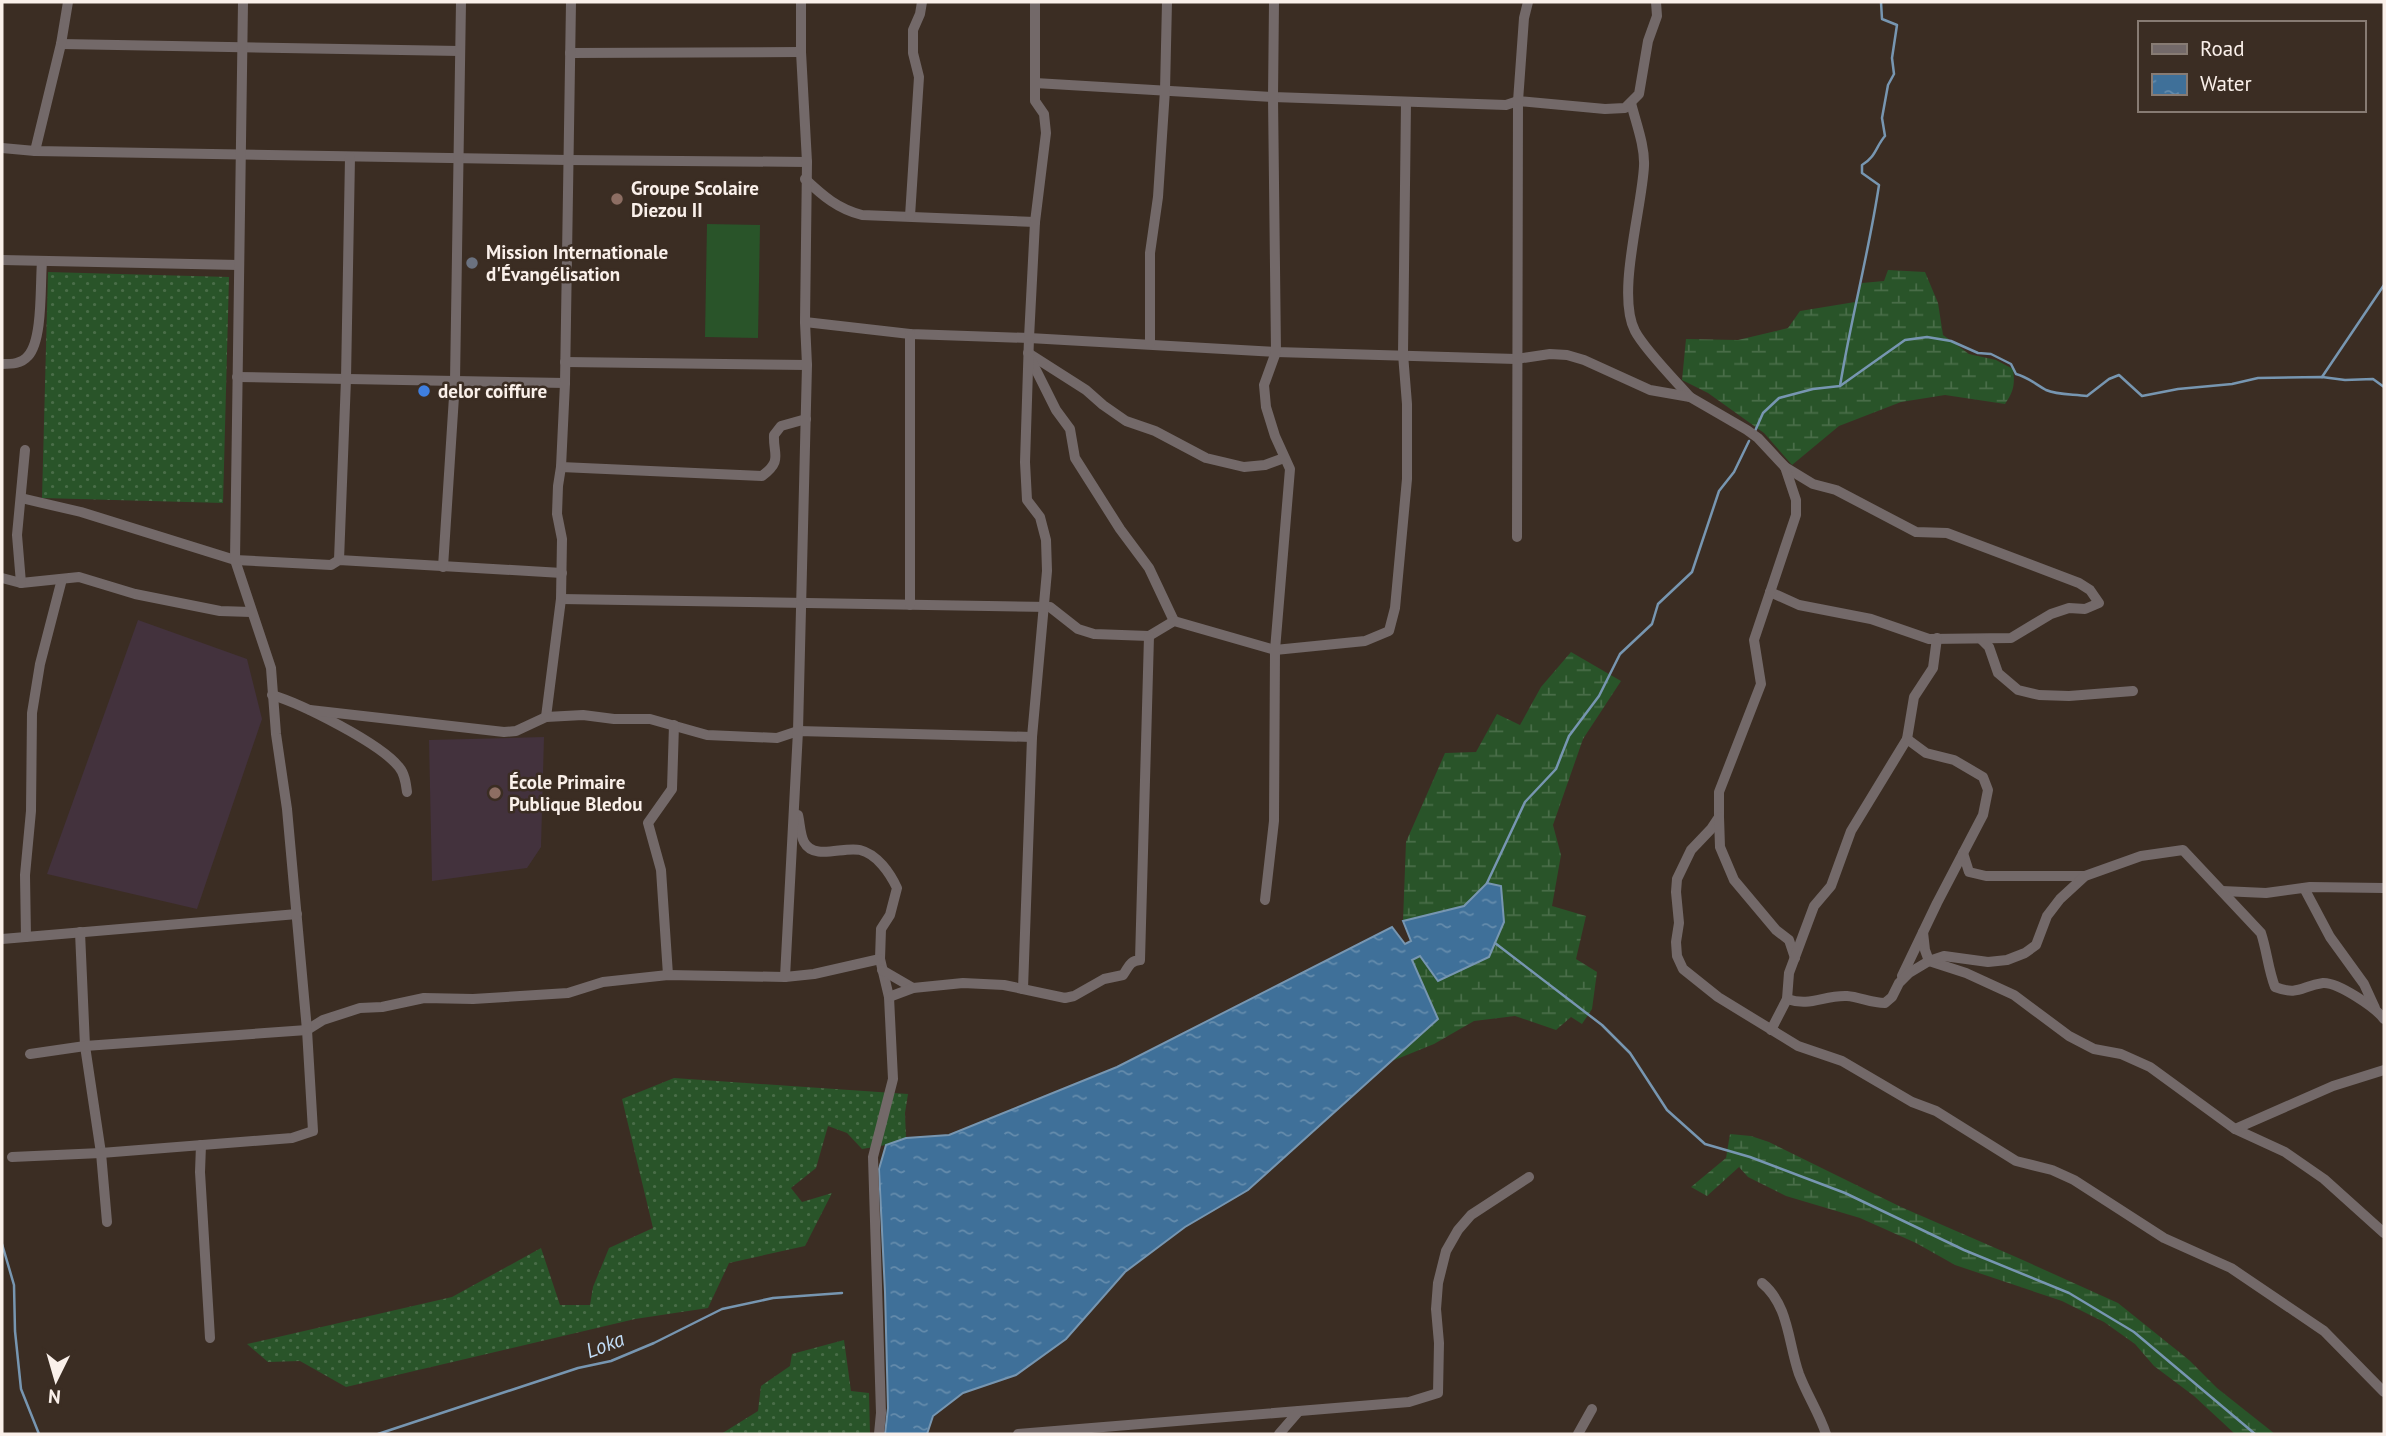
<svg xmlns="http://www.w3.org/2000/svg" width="2386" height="1436" viewBox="0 0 2386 1436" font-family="'PT Sans',sans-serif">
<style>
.education{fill:#43323d}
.grass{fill:url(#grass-dots)}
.wetland{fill:url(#wetland-marsh)}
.pitch{fill:#295429}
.water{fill:url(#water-ripples);stroke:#7796b1;stroke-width:2}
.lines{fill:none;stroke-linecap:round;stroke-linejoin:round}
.stream{stroke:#7796b1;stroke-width:2.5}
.minor{stroke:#736969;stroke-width:10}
.education-dot{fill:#8d6e63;stroke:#3b2d23;stroke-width:2.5}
.worship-dot{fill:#6b7280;stroke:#3b2d23;stroke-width:2.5}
.shop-dot{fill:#3f7fe0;stroke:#3b2d23;stroke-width:2.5}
.labels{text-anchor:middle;stroke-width:5;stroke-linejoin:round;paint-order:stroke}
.poi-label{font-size:19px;font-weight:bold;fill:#faf0ea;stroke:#3b2d23;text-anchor:start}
.water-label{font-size:21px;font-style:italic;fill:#c1dcf6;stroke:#3b2d23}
</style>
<defs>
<pattern id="grass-dots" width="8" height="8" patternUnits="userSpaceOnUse" patternTransform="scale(1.75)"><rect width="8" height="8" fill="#295429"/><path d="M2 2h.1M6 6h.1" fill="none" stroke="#496d48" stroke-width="1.8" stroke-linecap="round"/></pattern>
<pattern id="wetland-marsh" width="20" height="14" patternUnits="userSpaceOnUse" patternTransform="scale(1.75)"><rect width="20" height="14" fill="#295429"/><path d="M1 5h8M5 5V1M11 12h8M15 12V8" fill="none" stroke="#496d48"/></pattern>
<pattern id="water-ripples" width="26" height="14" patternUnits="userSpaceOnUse" patternTransform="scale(1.75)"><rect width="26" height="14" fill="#3f7099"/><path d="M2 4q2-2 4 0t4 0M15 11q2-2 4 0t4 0" fill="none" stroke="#658cac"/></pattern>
</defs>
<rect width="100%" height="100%" fill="#3b2d23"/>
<!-- education -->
<g class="education">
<path d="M 138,620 L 247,659 L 262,719 L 197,909 L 47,874 Z"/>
<path d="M 544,737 L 541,847 L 527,868 L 432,881 L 429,740 Z"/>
</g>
<!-- grass -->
<g class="grass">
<path d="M 48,272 L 229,277 L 223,503 L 42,498 Z"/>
<path d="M 674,1078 L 908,1094 L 905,1113 L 906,1138 L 886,1145 L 862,1149 L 847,1133 L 828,1126 L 816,1168 L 791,1188 L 802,1202 L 832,1193 L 805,1246 L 729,1263 L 708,1308 L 635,1319 L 346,1387 L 300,1361 L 268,1362 L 247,1344 L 452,1297 L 541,1248 L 560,1305 L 590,1305 L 593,1287 L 609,1248 L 653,1228 L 622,1099 Z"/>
<path d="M 844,1340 L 851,1391 L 869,1393 L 870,1434 L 721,1434 L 758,1411 L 761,1386 L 790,1366 L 792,1354 Z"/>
</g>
<!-- wetland -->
<g class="wetland">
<path d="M 1888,270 L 1925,272 L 1938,303 L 1943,335 L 1969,354 L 1996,360 L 2013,369 C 2015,384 2014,391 2005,404 L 1945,395 L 1901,402 L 1839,426 L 1792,465 L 1764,433 L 1708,393 L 1682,380 L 1686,339 L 1738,340 L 1788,328 L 1800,311 L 1855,302 L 1862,283 L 1884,281 Z"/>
<path d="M 1571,652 L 1621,681 L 1583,739 L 1553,825 L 1561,855 L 1552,906 L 1586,916 L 1576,959 L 1597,972 L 1592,1009 L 1582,1024 L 1571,1017 L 1556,1030 L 1515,1016 L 1474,1021 L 1434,1044 L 1392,1061 L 1438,1019 L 1412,960 L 1420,955 L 1438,981 L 1488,883 L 1464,906 L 1403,921 L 1406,842 L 1445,753 L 1476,752 L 1497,714 L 1520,725 L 1541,687 Z"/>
<path d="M 1730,1134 L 1751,1136 L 1769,1142 L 1901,1207 L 2016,1257 L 2118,1303 L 2189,1360 L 2217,1388 L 2275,1434 L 2235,1434 L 2194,1396 L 2154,1366 L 2135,1344 L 2104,1322 L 2062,1301 L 1955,1265 L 1916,1243 L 1860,1218 L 1786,1196 L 1748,1177 L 1739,1167 L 1707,1196 L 1691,1187 L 1726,1158 Z"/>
</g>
<!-- pitch -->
<path class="pitch" d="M 707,224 L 760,225 L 758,338 L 705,337 Z"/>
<!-- water -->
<path class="water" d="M 1487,883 L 1501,886 L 1504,922 L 1489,957 L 1438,981 L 1420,956 L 1412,960 L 1438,1019 L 1248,1190 L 1185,1227 L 1125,1272 L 1066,1339 L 1016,1375 L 963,1393 L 933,1416 L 927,1434 L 885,1434 L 888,1408 L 885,1292 L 879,1169 L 886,1145 L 906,1138 L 949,1135 L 1117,1067 L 1392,927 L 1405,944 L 1411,941 L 1403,921 L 1464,906 Z"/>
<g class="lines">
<!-- stream -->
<g class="stream">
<path d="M 2322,377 L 2384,285"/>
<path d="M 1840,386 C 1851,318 1869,252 1879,185 L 1862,173 L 1862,165 C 1876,157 1876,146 1885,136 L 1882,118 L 1888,85 L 1894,74 L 1892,58 L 1897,25 L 1882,19 L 1881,2"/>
<path d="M 1755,431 L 1763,413 L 1779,398 L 1813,389 L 1840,386 L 1905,340 L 1927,337 L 1951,341 L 1978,353 L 1991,354 L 2011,364 L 2016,374 C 2028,377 2035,384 2046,390 C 2057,395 2074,394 2087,396 L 2109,379 L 2119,375 L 2142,396 L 2178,389 L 2232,384 L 2258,378 L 2322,377 L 2345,380 L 2373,379 L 2384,387"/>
<path d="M 1487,883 L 1525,802 L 1556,769 L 1569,736 L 1599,696 L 1620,654 L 1652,624 L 1658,604 L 1692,572 L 1719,491 L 1734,472 L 1749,441"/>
<path d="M 1495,943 L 1602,1025 L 1630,1053 L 1667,1110 L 1705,1144 L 1750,1157 L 1845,1193 L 1964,1250 L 2069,1293 L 2134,1332 L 2255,1434"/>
<path d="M 2,1244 L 14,1285 L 15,1331 L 21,1389 L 39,1434"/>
<path d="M 378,1434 L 578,1368 L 611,1361 L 654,1343 L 722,1309 L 773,1298 L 842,1293"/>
</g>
<!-- minor -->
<g class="minor">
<path d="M 61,44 L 460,51"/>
<path d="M 570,53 L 801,52"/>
<path d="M 1035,83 L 1273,97 L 1506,105 L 1518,101 L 1605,109 L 1625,108 L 1639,94 L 1648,41 L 1657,16 L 1656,2"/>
<path d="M 1631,103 C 1636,123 1645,146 1644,166 C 1642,208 1616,295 1635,331 C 1645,350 1675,380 1690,397"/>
<path d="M 2,148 L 35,151 L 569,160 L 807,162"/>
<path d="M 35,151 L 61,44 L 68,2"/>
<path d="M 805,179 C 823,196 838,209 862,215 L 1035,222"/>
<path d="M 910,216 L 919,77 L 913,53 L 913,30 L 920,14 L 922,2"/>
<path d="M 2,260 L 239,265"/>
<path d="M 805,322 L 910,334 L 1029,338 L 1276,352 L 1516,359 L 1550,354 L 1567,355 L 1584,360 L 1650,390 L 1690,397 L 1747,430 L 1758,438 L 1785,467 L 1813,484 L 1836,490 L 1916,532 L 1947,533 L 2079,583 L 2090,590 L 2099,603 L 2085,609 L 2069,608 L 2051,614 L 2011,638 L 1929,639 L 1871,619 L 1799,605 L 1770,592"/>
<path d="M 1150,344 L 1150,253 L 1158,197 L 1165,90 L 1167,2"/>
<path d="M 1028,353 L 1086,390 L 1103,405 L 1126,421 L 1155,431 L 1206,458 L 1244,467 L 1265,465 L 1284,458"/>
<path d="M 1029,356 L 1056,410 L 1070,429 L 1075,458 L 1120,529 L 1149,568 L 1174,621"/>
<path d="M 565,362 L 807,365"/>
<path d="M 2,364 C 12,364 21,364 28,356 C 43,340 40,285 42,262"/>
<path d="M 237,377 L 565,383"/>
<path d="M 561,467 L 762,476 C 783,460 773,455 774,435 L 781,426 L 806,419"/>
<path d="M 1785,467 L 1796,500 L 1796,515 L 1754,640 L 1761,684 L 1719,792 L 1719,817 L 1711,829 L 1691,850 L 1677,879 L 1676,892 L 1679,923 L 1676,942 L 1677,956 L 1683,969 L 1718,997 L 1798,1046 L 1842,1061 L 1912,1102 L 1936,1111 L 2016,1161 L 2052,1170 L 2074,1180 L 2164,1238 L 2231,1268 L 2324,1331 L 2384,1392"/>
<path d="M 21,498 L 81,512 L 235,560 L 331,565 L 339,560 L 562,573"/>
<path d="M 1517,537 L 1518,101 L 1524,18 L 1528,2"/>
<path d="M 339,560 L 346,379 L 350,157"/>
<path d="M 443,567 L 455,381 L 461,2"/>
<path d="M 2,578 L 21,583 L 79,577 L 135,594 L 220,611 L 251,612"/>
<path d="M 21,583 L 17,535 L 25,450"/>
<path d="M 561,599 L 1050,607 L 1078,629 L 1094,634 L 1149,636 L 1174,621 L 1275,650 L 1365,641 L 1389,631 L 1395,608 L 1407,479 L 1407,404 L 1403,354 L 1406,102"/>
<path d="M 910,605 L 910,334"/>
<path d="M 1981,639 L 1989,647 L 1998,673 L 2018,690 L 2039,695 L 2069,696 L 2133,691"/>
<path d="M 272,695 C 302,704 380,743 399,767 C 405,774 406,784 407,792"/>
<path d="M 310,710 L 504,732 L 516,731 L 546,717 L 583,715 L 614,719 L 650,719 L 707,735 L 777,738 L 798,731 L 1032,737"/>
<path d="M 546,717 L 561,599 L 562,539 L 557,514 L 558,486 L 561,467 L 565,383 L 571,2"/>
<path d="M 798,815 C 800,823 800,834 804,842 C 814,861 843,846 860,850 C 877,854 890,873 897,888 L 890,915 L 881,929 L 880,959 L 889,997 L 893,1079 L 873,1157 L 881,1413 L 879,1434"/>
<path d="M 1719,817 L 1720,847 L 1734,880 L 1776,930 L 1789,940 L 1795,958"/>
<path d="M 1963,853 L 1969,872 L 1986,876 L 2085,876"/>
<path d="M 2304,888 L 2330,937 L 2364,984 L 2375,1008"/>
<path d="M 2222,891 L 2266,893 L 2310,887 L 2384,888"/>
<path d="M 1265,900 L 1274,821 L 1275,650 L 1290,469 L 1275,436 L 1266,407 L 1264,385 L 1276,352 L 1273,97 L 1274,2"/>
<path d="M 80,932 L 85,1046 L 101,1153 L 107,1222"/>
<path d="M 1923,932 L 1925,950 L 1929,961 L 1966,973 L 2014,995 L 2069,1036 L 2094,1049 L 2121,1054 L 2150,1067 L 2235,1129 L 2285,1152 L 2324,1179 L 2384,1233"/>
<path d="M 26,937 L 25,875 L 31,811 L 32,713 L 40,664 L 62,579"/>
<path d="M 2,939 L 297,914"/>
<path d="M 882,970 L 913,988"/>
<path d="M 668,975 L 661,870 L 648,823 L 672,789 L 674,725"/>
<path d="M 1902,976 L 1937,903 L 1983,815 L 1988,790 L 1983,777 L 1954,760 L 1926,753 L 1907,739"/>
<path d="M 785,977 L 798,731 L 807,365 L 805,322 L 807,162 L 801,52 L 801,2"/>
<path d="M 1023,989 L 1032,737 L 1047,571 L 1046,540 L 1040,517 L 1027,500 L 1025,462 L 1029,338 L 1035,222 L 1046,133 L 1044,114 L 1035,101 L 1035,2"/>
<path d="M 889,997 L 913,988 L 963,983 L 1004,985 L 1065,998 L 1074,996 L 1104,979 L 1123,975 C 1129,967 1129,961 1140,960 L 1149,636"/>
<path d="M 1787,999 C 1811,1007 1823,995 1847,996 C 1860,997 1871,1003 1885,1003 L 1892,997 L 1899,983 L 1909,973 L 1929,961 L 1944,956 L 1988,962 L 2007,960 L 2025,953 L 2036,945 L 2047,916 L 2060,899 L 2085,876 L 2141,856 L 2183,850 L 2261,933 C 2267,951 2268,969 2275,987 C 2299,996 2301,986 2323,983 C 2338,982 2376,1008 2384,1019"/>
<path d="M 1771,1030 L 1787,999 L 1789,973 L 1814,906 L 1831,886 L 1851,831 L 1907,739 L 1914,697 L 1933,668 L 1937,638"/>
<path d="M 30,1054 L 85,1046 L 307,1030 L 323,1020 L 360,1008 L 382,1007 L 424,998 L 473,999 L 568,993 L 603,982 L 668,975 L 785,977 L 814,974 L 880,959"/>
<path d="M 2235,1129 L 2333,1086 L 2384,1070"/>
<path d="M 201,1145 L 200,1172 L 210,1338"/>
<path d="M 12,1157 L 101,1153 L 292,1138 L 313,1131 L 307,1030 L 287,809 L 276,734 L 271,668 L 235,560 L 243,2"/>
<path d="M 1762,1283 C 1789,1305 1788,1343 1799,1374 C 1807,1395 1819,1413 1826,1434"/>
<path d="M 1018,1434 L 1409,1402 L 1438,1393 L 1439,1343 L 1436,1309 L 1438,1283 L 1446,1251 L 1458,1230 L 1471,1215 L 1529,1177"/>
<path d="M 1279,1434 L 1299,1411"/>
<path d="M 1578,1434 L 1592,1409"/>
</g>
</g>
<!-- markers -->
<g class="education-dot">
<circle cx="617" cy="199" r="7"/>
<circle cx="495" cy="793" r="7"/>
</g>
<circle class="worship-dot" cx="472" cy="263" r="7"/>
<circle class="shop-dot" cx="424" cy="391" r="7"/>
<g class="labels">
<!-- poi labels -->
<g class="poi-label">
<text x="631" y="195">Groupe Scolaire<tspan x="631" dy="22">Diezou II</tspan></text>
<text x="486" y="259">Mission Internationale<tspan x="486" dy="22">d'Évangélisation</tspan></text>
<text x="438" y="398">delor coiffure</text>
<text x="509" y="789">École Primaire<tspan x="509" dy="22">Publique Bledou</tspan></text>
</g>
<!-- water labels -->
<g class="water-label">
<text transform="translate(605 1345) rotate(-21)" y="7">Loka</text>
</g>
</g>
<!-- border -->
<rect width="2386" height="1436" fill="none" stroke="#faf0ea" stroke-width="7"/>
<!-- legend -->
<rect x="2138" y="21" width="228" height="91" fill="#3b2d23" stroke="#877b73" stroke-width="2"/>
<rect x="2152" y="44" width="35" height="10" fill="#736969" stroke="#877b73" stroke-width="2"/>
<text x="2200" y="56" font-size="21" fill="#faf0ea">Road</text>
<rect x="2152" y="74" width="35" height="21" fill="url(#water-ripples)" stroke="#877b73" stroke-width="2"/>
<text x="2200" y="91" font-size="21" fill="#faf0ea">Water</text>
<!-- north arrow -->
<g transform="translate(56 1380) rotate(185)" stroke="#3b2d23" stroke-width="5" paint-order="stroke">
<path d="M0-5L12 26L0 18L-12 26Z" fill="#faf0ea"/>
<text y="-10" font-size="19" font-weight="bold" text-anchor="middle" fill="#faf0ea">N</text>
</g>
</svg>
